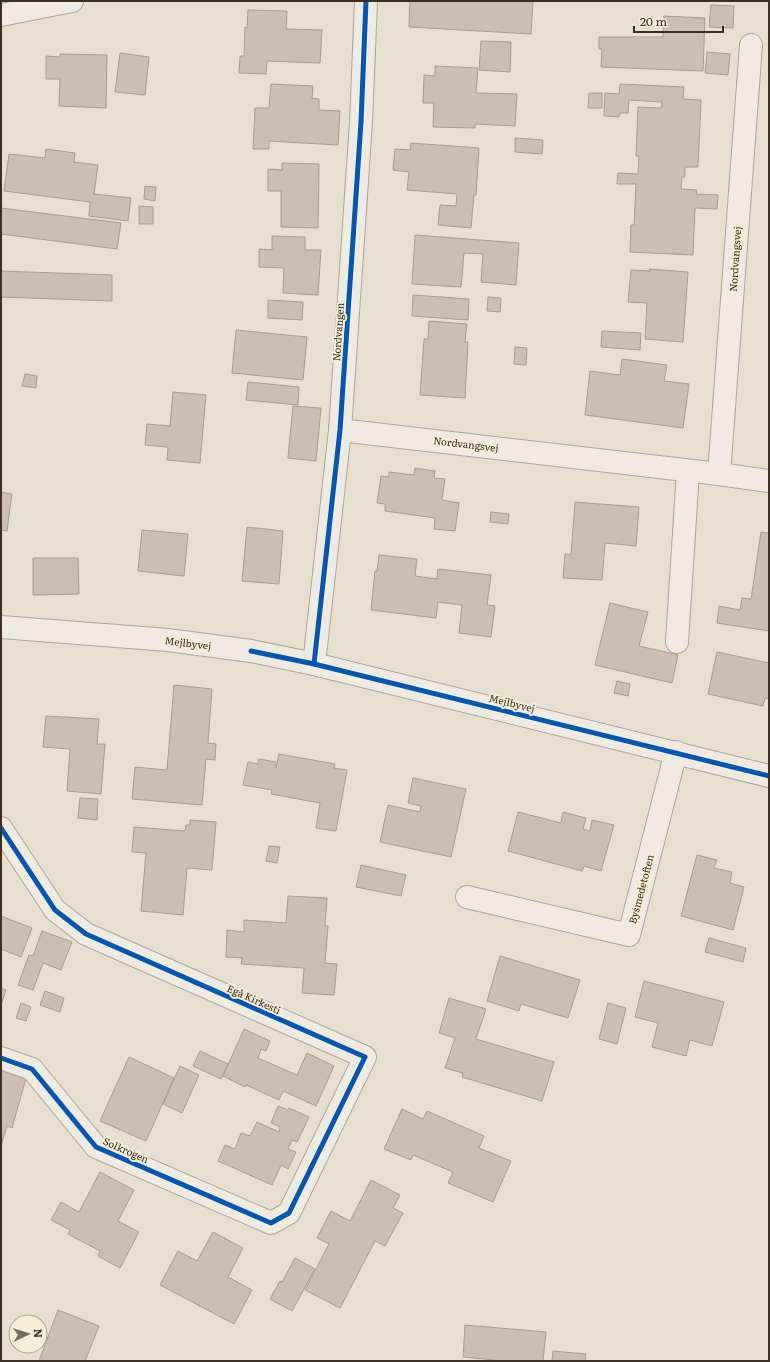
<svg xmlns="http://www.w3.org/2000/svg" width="770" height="1362" viewBox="0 0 770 1362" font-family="Literata,serif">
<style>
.building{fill:#cbbfb2;stroke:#a89c90}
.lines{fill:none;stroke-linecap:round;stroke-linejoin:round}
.minor-casing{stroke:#ada599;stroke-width:24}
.minor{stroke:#efebe3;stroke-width:22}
.cycleway-casing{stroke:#f7eed8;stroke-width:8}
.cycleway{stroke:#0057b8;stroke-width:5}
.labels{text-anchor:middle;stroke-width:4;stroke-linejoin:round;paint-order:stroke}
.street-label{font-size:10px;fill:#3d2e20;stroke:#f7eed8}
</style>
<rect width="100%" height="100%" fill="#e7e0d1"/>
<!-- building -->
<g class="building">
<path d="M 410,1 L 533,1 L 531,34 L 409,27 Z"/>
<path d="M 711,5 L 734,6 L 733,28 L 709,27 Z"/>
<path d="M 248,10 L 287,11 L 286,29 L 322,30 L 320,63 L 267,61 L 266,74 L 239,73 L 240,56 L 244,56 L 245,27 L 247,28 Z"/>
<path d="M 664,16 L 705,18 L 703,71 L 601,67 L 602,49 L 599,49 L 599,37 L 663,37 Z"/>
<path d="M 481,41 L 511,42 L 510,72 L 479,70 Z"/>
<path d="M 707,52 L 730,54 L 728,75 L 705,73 Z"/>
<path d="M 120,53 L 149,57 L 145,95 L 115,92 Z"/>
<path d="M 60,54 L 107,55 L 106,108 L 59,106 L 60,79 L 46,79 L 46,56 L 60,57 Z"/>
<path d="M 435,66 L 478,68 L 476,93 L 517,94 L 515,126 L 475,124 L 475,128 L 433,127 L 434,103 L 423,103 L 424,75 L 435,76 Z"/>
<path d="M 271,84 L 313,86 L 312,98 L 319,99 L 319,110 L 340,111 L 338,145 L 269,141 L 269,149 L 253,149 L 255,108 L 269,108 Z"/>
<path d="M 620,84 L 684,87 L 683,99 L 701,100 L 698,167 L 685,167 L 685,177 L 682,177 L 681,189 L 697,190 L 696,194 L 718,195 L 717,209 L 695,208 L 693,255 L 630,252 L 631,225 L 634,225 L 636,184 L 617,184 L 618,173 L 638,174 L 639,156 L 636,156 L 638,107 L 661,108 L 662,102 L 629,100 L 628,113 L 620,113 L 619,117 L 604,116 L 605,93 L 619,94 Z"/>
<path d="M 589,93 L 602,93 L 602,108 L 588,108 Z"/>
<path d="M 515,138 L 543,140 L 542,154 L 515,152 Z"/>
<path d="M 411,143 L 479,148 L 476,195 L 474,195 L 471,228 L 438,225 L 440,205 L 456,206 L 457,194 L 407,190 L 409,172 L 393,170 L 395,149 L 410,150 Z"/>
<path d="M 46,149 L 75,153 L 74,162 L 98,165 L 94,194 L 131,198 L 128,221 L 89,216 L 90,202 L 4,191 L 9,154 L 45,158 Z"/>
<path d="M 282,163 L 319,164 L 318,228 L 281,227 L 281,191 L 268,191 L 268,169 L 282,170 Z"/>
<path d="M 145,186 L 156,187 L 155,201 L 144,199 Z"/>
<path d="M 139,206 L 153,207 L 153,224 L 139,224 Z"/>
<path d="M 1,208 L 121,223 L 117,249 L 1,234 Z"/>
<path d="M 415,235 L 519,243 L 516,285 L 481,282 L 483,254 L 464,253 L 461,287 L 412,284 Z"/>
<path d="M 272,236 L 305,237 L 305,250 L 321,250 L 318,295 L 283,293 L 284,268 L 259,267 L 259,249 L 272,250 Z"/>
<path d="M 649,269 L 688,272 L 683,342 L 645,339 L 647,303 L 628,302 L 631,270 L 650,271 Z"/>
<path d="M 1,271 L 112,275 L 112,301 L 1,297 Z"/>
<path d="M 413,295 L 469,299 L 468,320 L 412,316 Z"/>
<path d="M 488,297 L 501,298 L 500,312 L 487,311 Z"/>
<path d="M 268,300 L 303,302 L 302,320 L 268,318 Z"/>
<path d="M 429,321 L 467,324 L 465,342 L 468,342 L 465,398 L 420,395 L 424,339 L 428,339 Z"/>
<path d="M 236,330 L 307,337 L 303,380 L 232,373 Z"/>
<path d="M 602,331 L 641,333 L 640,350 L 601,347 Z"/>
<path d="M 515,347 L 527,348 L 526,365 L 514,364 Z"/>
<path d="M 622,359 L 667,365 L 664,381 L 689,384 L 683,428 L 585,415 L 590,371 L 620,375 Z"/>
<path d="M 25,374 L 37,376 L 36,388 L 22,386 Z"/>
<path d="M 248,382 L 299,387 L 298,405 L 246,400 Z"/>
<path d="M 173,392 L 206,395 L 200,463 L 167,460 L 168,447 L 145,445 L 147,424 L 170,426 Z"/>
<path d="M 293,406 L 321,408 L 316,461 L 288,458 Z"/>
<path d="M 415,468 L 435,471 L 434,478 L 445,479 L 442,500 L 459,503 L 455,531 L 434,529 L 435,518 L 385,511 L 385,504 L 377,503 L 381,476 L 389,477 L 389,472 L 414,475 Z"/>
<path d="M 1,492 L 12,494 L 7,531 L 1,530 Z"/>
<path d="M 575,502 L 639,507 L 636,546 L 605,543 L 602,580 L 563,578 L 565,554 L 571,555 Z"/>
<path d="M 491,512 L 509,514 L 508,524 L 490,522 Z"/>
<path d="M 247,527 L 283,531 L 279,584 L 242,581 Z"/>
<path d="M 142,530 L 188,534 L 184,576 L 138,571 Z"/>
<path d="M 761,532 L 769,533 L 769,631 L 717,623 L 719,606 L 740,610 L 742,598 L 751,599 Z"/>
<path d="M 379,555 L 417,559 L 415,576 L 437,579 L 438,569 L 491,575 L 487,605 L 495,606 L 491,637 L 459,633 L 462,605 L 438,602 L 436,618 L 371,610 L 375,571 L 377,571 Z"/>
<path d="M 33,558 L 78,558 L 79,594 L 33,595 Z"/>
<path d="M 610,603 L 648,612 L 639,646 L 678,655 L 672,683 L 595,665 Z"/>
<path d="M 717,652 L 769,663 L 769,699 L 765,698 L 763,706 L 708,694 Z"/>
<path d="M 617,681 L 630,684 L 628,696 L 614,693 Z"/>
<path d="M 174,685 L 212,689 L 208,743 L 216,744 L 215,760 L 206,759 L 202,805 L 132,799 L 135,767 L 167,770 Z"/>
<path d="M 46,716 L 99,719 L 97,744 L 105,744 L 101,794 L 67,791 L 70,749 L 43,747 Z"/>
<path d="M 279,754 L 335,764 L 334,768 L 347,770 L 336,831 L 316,828 L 320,803 L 271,794 L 272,790 L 243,785 L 248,762 L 258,764 L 259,759 L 276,762 L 275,767 L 276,768 Z"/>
<path d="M 413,778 L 466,789 L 451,857 L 380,842 L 388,805 L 420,812 L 421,806 L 408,803 Z"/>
<path d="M 80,798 L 98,799 L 97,820 L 78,818 Z"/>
<path d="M 518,812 L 561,823 L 563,812 L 586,818 L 583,829 L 590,831 L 592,820 L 614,825 L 601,871 L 584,866 L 582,871 L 508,851 Z"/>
<path d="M 190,820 L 216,822 L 212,870 L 187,868 L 183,915 L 141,911 L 146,853 L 132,852 L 134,827 L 185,831 L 186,825 L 190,825 Z"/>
<path d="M 269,846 L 280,847 L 277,863 L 266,861 Z"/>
<path d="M 697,855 L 717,860 L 714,868 L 732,872 L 730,883 L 744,887 L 733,930 L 681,916 Z"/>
<path d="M 361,865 L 406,875 L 401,896 L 356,887 Z"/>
<path d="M 288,896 L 327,898 L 325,926 L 328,926 L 325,963 L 337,964 L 334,995 L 302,993 L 304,968 L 241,964 L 242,958 L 226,957 L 227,930 L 244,932 L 244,920 L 286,923 Z"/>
<path d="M 1,916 L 32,928 L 21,957 L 1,949 Z"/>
<path d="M 42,931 L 72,942 L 61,970 L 43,963 L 33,990 L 18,985 L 29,955 L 33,956 Z"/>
<path d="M 709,938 L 746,948 L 743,962 L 705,952 Z"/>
<path d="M 500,956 L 580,980 L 568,1018 L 521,1004 L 519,1011 L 487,1001 Z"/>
<path d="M 644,981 L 724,1002 L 712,1046 L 690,1040 L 686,1056 L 652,1047 L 658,1023 L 635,1017 Z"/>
<path d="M 1,988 L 6,990 L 1,1005 Z"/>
<path d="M 45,991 L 64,998 L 60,1012 L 40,1005 Z"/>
<path d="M 449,998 L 486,1009 L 476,1039 L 554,1062 L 542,1101 L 462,1077 L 463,1073 L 445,1068 L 455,1038 L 439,1033 Z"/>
<path d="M 21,1003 L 31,1007 L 26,1021 L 16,1018 Z"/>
<path d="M 608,1003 L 626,1008 L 617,1044 L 599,1039 Z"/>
<path d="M 244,1029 L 270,1041 L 266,1051 L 261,1049 L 258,1058 L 297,1075 L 307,1053 L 334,1066 L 316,1106 L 283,1091 L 279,1100 L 246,1085 L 245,1087 L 223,1076 Z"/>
<path d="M 200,1051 L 228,1064 L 221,1079 L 193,1066 Z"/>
<path d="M 129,1057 L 174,1078 L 146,1141 L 100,1121 Z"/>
<path d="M 180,1066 L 199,1075 L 182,1113 L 163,1104 Z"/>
<path d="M 1,1068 L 27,1075 L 12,1128 L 7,1126 L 1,1146 Z"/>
<path d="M 278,1106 L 288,1110 L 289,1108 L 309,1117 L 297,1142 L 292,1140 L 288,1149 L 296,1152 L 288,1169 L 281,1165 L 272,1185 L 218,1161 L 225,1145 L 235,1149 L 241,1133 L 250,1136 L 257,1122 L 279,1132 L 280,1127 L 271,1123 Z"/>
<path d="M 402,1109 L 423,1119 L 427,1111 L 484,1136 L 479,1148 L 511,1161 L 493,1202 L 448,1183 L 453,1172 L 413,1155 L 411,1160 L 384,1149 Z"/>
<path d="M 100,1172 L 134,1190 L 118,1221 L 139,1232 L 120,1268 L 98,1256 L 100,1251 L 68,1234 L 70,1230 L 51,1220 L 61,1202 L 79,1212 Z"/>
<path d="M 371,1180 L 400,1195 L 393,1208 L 403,1213 L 385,1246 L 375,1241 L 340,1308 L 305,1290 L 329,1244 L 317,1238 L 331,1211 L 350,1221 Z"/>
<path d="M 213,1232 L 243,1248 L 228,1277 L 252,1290 L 234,1324 L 160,1285 L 178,1251 L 197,1261 Z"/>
<path d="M 295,1258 L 315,1269 L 292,1311 L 270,1299 L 280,1281 L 282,1282 Z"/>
<path d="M 58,1310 L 99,1326 L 85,1361 L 39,1361 Z"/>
<path d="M 465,1325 L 546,1332 L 543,1361 L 504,1361 L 463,1357 Z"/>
<path d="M 553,1351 L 586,1354 L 585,1361 L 552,1361 Z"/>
</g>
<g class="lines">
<defs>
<g id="minor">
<path d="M 1,15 L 72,1"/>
<path d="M 340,430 L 719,474 L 769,481"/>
<path d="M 719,474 L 751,45"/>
<path d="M 1,627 L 168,640 L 251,651 L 314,664 L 769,776"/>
<path d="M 677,642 L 688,471"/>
<path d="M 314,664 L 340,430 L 361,122 L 366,1"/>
<path d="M 1,828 L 55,910 L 86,934 L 365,1057 L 289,1213 L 271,1223 L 96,1147 L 32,1069 L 1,1058"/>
<path d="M 467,897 L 629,935 L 676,752"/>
</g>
</defs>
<!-- minor casing -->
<use href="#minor" class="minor-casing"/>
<!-- minor -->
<use href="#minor" class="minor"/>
<defs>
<g id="cycleway">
<path d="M 251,651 L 314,664 L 769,776"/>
<path d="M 314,664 L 340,430 L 361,122 L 366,1"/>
<path d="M 1,828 L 55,910 L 86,934 L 365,1057 L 289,1213 L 271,1223 L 96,1147 L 32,1069 L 1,1058"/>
</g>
</defs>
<!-- cycleway casing -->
<use href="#cycleway" class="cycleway-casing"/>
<!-- cycleway -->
<use href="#cycleway" class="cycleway"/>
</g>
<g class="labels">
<!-- street labels -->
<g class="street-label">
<text transform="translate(735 259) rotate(-86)" y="4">Nordvangsvej</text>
<text transform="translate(338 332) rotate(-86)" y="4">Nordvangen</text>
<text transform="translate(466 444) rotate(7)" y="4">Nordvangsvej</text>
<text transform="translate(188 643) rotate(7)" y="4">Mejlbyvej</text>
<text transform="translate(512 703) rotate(14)" y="4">Mejlbyvej</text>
<text transform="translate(641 889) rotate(-75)" y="4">Bysmedetoften</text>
<text transform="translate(254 999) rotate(24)" y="4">Egå Kirkesti</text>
<text transform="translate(126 1150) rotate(24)" y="4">Solkrogen</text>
</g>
</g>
<!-- border -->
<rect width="770" height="1362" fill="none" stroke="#3d2e20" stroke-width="4"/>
<!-- north arrow -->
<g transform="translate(28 1334) rotate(86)"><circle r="19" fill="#f7eed8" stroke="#ada18e"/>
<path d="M0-3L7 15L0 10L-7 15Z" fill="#786c5e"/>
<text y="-6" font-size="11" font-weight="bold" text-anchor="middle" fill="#3d2e20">N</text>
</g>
<!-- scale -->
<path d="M634 26v6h89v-6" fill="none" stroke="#3d2e20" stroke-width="2"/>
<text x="640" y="26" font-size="12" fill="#3d2e20" stroke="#f7eed8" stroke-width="3" paint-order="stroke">20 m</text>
</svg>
